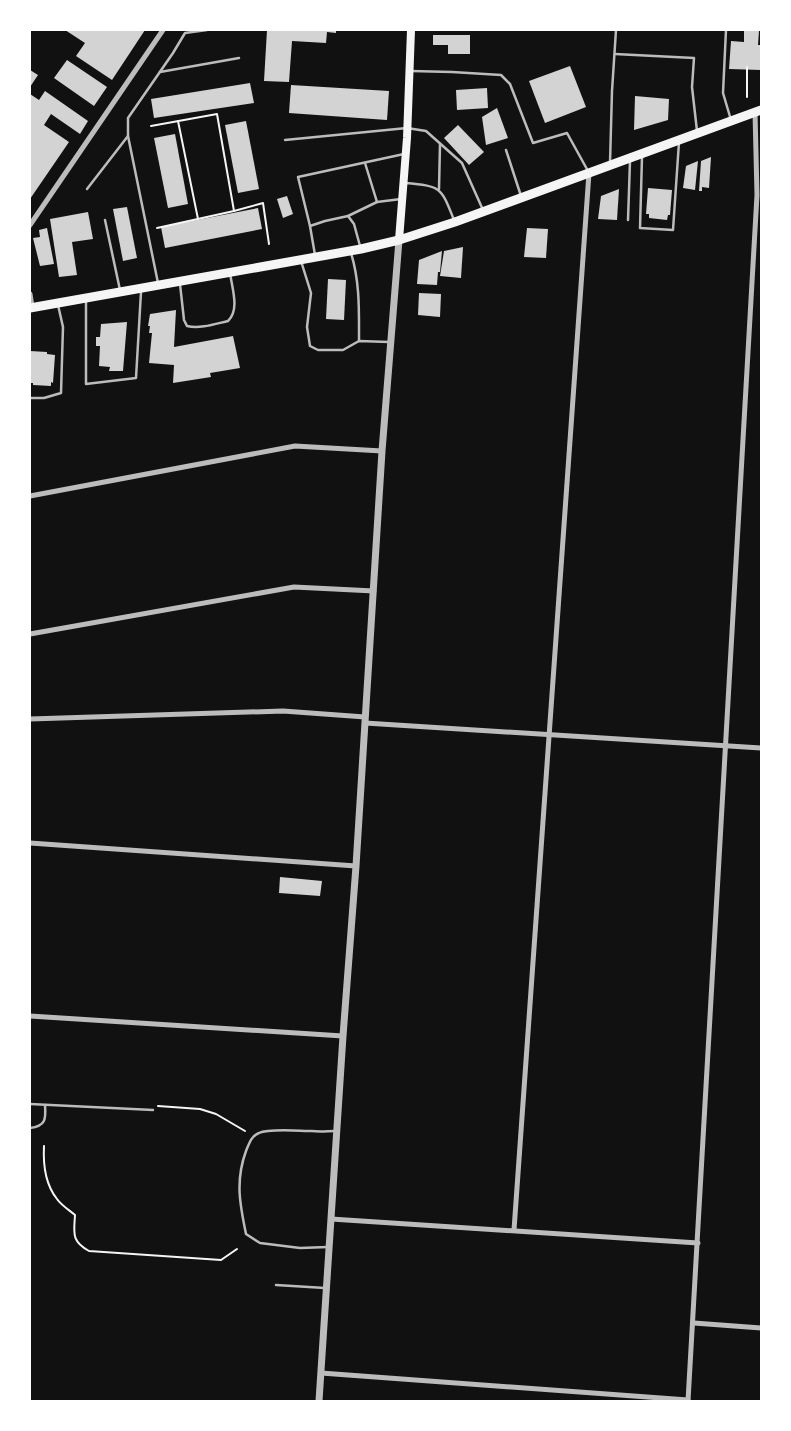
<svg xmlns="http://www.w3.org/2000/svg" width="791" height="1431" viewBox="0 0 791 1431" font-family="Signika,sans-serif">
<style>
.building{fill:#d3d3d3}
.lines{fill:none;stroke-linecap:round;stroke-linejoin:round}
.path{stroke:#f5f5f5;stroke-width:2}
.service{stroke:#bcbcbc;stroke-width:2.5}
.minor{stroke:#bcbcbc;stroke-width:5}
.tertiary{stroke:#bcbcbc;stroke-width:7}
.secondary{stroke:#f5f5f5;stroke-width:8}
.primary{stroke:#f5f5f5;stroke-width:9}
</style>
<rect width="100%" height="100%" fill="#111"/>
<!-- building -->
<g class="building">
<path d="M 65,30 L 145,30 L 112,80 L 76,56 L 85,43 Z"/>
<path d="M 267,30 L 336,30 L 336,33 L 327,32 L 326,43 L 292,41 L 289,82 L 264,81 Z"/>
<path d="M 744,30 L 759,31 L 758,45 L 761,45 L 761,70 L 729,69 L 731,41 L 744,42 Z"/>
<path d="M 433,35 L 470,35 L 470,54 L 448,54 L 448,45 L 433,45 Z"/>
<path d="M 67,60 L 107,87 L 94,106 L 54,78 Z"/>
<path d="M 570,66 L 586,107 L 545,123 L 529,81 Z"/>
<path d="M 30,70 L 38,75 L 30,87 Z"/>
<path d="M 250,83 L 254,103 L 154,118 L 151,99 Z"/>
<path d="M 291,85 L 389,91 L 387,120 L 289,113 Z"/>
<path d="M 487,88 L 488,108 L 457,110 L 456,90 Z"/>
<path d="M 45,91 L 88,121 L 80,134 L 51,114 L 44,125 L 69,142 L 30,199 L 30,94 L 39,100 Z"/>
<path d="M 635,96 L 669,99 L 668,120 L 634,130 Z"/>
<path d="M 497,108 L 508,138 L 486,145 L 482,117 Z"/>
<path d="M 246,121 L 259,189 L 238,193 L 225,125 Z"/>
<path d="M 458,125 L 484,152 L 469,165 L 444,138 Z"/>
<path d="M 175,134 L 188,204 L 168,208 L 154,138 Z"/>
<path d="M 711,157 L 709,188 L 702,187 L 702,191 L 699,191 L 701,161 Z"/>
<path d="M 698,161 L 695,190 L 683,188 L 686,166 Z"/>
<path d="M 648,188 L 672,190 L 670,215 L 668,215 L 667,220 L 649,218 L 649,214 L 646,214 Z"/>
<path d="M 619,189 L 617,220 L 598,219 L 601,196 Z"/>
<path d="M 287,196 L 293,214 L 283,218 L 277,199 Z"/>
<path d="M 127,207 L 137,258 L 123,261 L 113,209 Z"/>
<path d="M 258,208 L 262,229 L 165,248 L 161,227 Z"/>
<path d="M 88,212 L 93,239 L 72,242 L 77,275 L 59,277 L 50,219 Z"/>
<path d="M 47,228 L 54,264 L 40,266 L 33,238 L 40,237 L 39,230 Z"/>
<path d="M 527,228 L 548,229 L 546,258 L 524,257 Z"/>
<path d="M 463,247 L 461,278 L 440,276 L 444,251 Z"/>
<path d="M 442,251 L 440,272 L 438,272 L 437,285 L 417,284 L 419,260 Z"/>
<path d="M 328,279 L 346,280 L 344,320 L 326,319 Z"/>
<path d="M 419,293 L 441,294 L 440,317 L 418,315 Z"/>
<path d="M 176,310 L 174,347 L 233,336 L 240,368 L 210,373 L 211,377 L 173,383 L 174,365 L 149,363 L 152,333 L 149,333 L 150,326 L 148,326 L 150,314 Z"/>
<path d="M 127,322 L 123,371 L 109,371 L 110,367 L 99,366 L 100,346 L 96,346 L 96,337 L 100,337 L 101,324 Z"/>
<path d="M 30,351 L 47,352 L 47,354 L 55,355 L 53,383 L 51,382 L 51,386 L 33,385 L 33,383 L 30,383 Z"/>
<path d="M 280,877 L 322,881 L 320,896 L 279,893 Z"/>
</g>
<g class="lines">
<!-- path -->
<g class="path">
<path d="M 747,97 L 747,67"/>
<path d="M 178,121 L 198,219"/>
<path d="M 151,126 L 217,114 L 234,211 L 157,228"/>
<path d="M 234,211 L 263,203 L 269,244"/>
<path d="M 158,1106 L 200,1109 L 216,1114 L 245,1131"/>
<path d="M 44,1146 C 43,1164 45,1184 57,1199 C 61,1205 69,1210 75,1215 C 74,1233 71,1241 89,1251 L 221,1260 L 237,1249"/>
</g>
<!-- service -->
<g class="service">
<path d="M 726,30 L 723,93 L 731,120"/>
<path d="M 615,54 L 694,58 L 692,87 L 697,131"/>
<path d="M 411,71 L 452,72 L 501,75 L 510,84 L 533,143 L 567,133 L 588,171"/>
<path d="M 160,72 L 239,58"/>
<path d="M 285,140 L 407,128 L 426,131 L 462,163 L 483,210"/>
<path d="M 506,150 L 521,196"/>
<path d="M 642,157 L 640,228 L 673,230 L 679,142"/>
<path d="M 365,163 L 377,202"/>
<path d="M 610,163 L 612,91 L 616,30"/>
<path d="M 405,183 C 441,186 441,187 454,220"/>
<path d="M 87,189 L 128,136"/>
<path d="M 439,189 L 440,144"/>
<path d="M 348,216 L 377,202 L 401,199"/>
<path d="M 105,220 L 120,290"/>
<path d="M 628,220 L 630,161"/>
<path d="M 310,226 L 298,177 L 404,154"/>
<path d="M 351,253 C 360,282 359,311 359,341"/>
<path d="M 315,255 L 310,226 L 325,221 L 348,216 L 354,224 L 360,246"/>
<path d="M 301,261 L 311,293 L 307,327 L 310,346 L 318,350 L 343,350 L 359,341 L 389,342"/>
<path d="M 158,283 L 128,136 L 128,118 L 173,53 L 185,33 L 207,30"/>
<path d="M 180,284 L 184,320 L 187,326 C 200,329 215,324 228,321 C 240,310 232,288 230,273"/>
<path d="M 86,300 L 86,384 L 136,378 L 141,292"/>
<path d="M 30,398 L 44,398 L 61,393 L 63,327 L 58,305"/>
<path d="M 30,1104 L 153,1110"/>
<path d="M 30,1128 C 46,1126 46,1119 45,1105"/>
<path d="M 328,1247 L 300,1248 L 260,1243 L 246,1234 C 240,1205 235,1181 246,1151 C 249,1144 251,1136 259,1133 C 269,1128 300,1131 312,1131 C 320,1132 328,1131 335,1131"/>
<path d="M 276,1285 L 325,1288"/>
</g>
<!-- minor -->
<g class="minor">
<path d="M 30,225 L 163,30"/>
<path d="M 30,294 L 32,307"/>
<path d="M 30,496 L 295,446 L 382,451"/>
<path d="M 30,634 L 294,587 L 374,591"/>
<path d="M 30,719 L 283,711 L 365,717"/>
<path d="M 365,723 L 761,748"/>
<path d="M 30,843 L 356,866"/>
<path d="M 30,1016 L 343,1036"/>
<path d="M 331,1219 L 698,1243"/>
<path d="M 514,1230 L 589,173"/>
<path d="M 694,1323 L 761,1328"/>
<path d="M 321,1373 L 688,1400"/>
<path d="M 688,1401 L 757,195 L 755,112"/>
</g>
<!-- tertiary -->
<path class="tertiary" d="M 319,1401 L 343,1036 L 356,866 L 382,451 L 399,240"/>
<!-- secondary -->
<path class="secondary" d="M 399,240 L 407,138 L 411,30"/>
<!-- primary -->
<path class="primary" d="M 30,308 L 361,249 L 399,240 L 455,222 L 761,110"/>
</g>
<!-- border -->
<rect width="791" height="1431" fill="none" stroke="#ffffff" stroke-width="62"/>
</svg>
